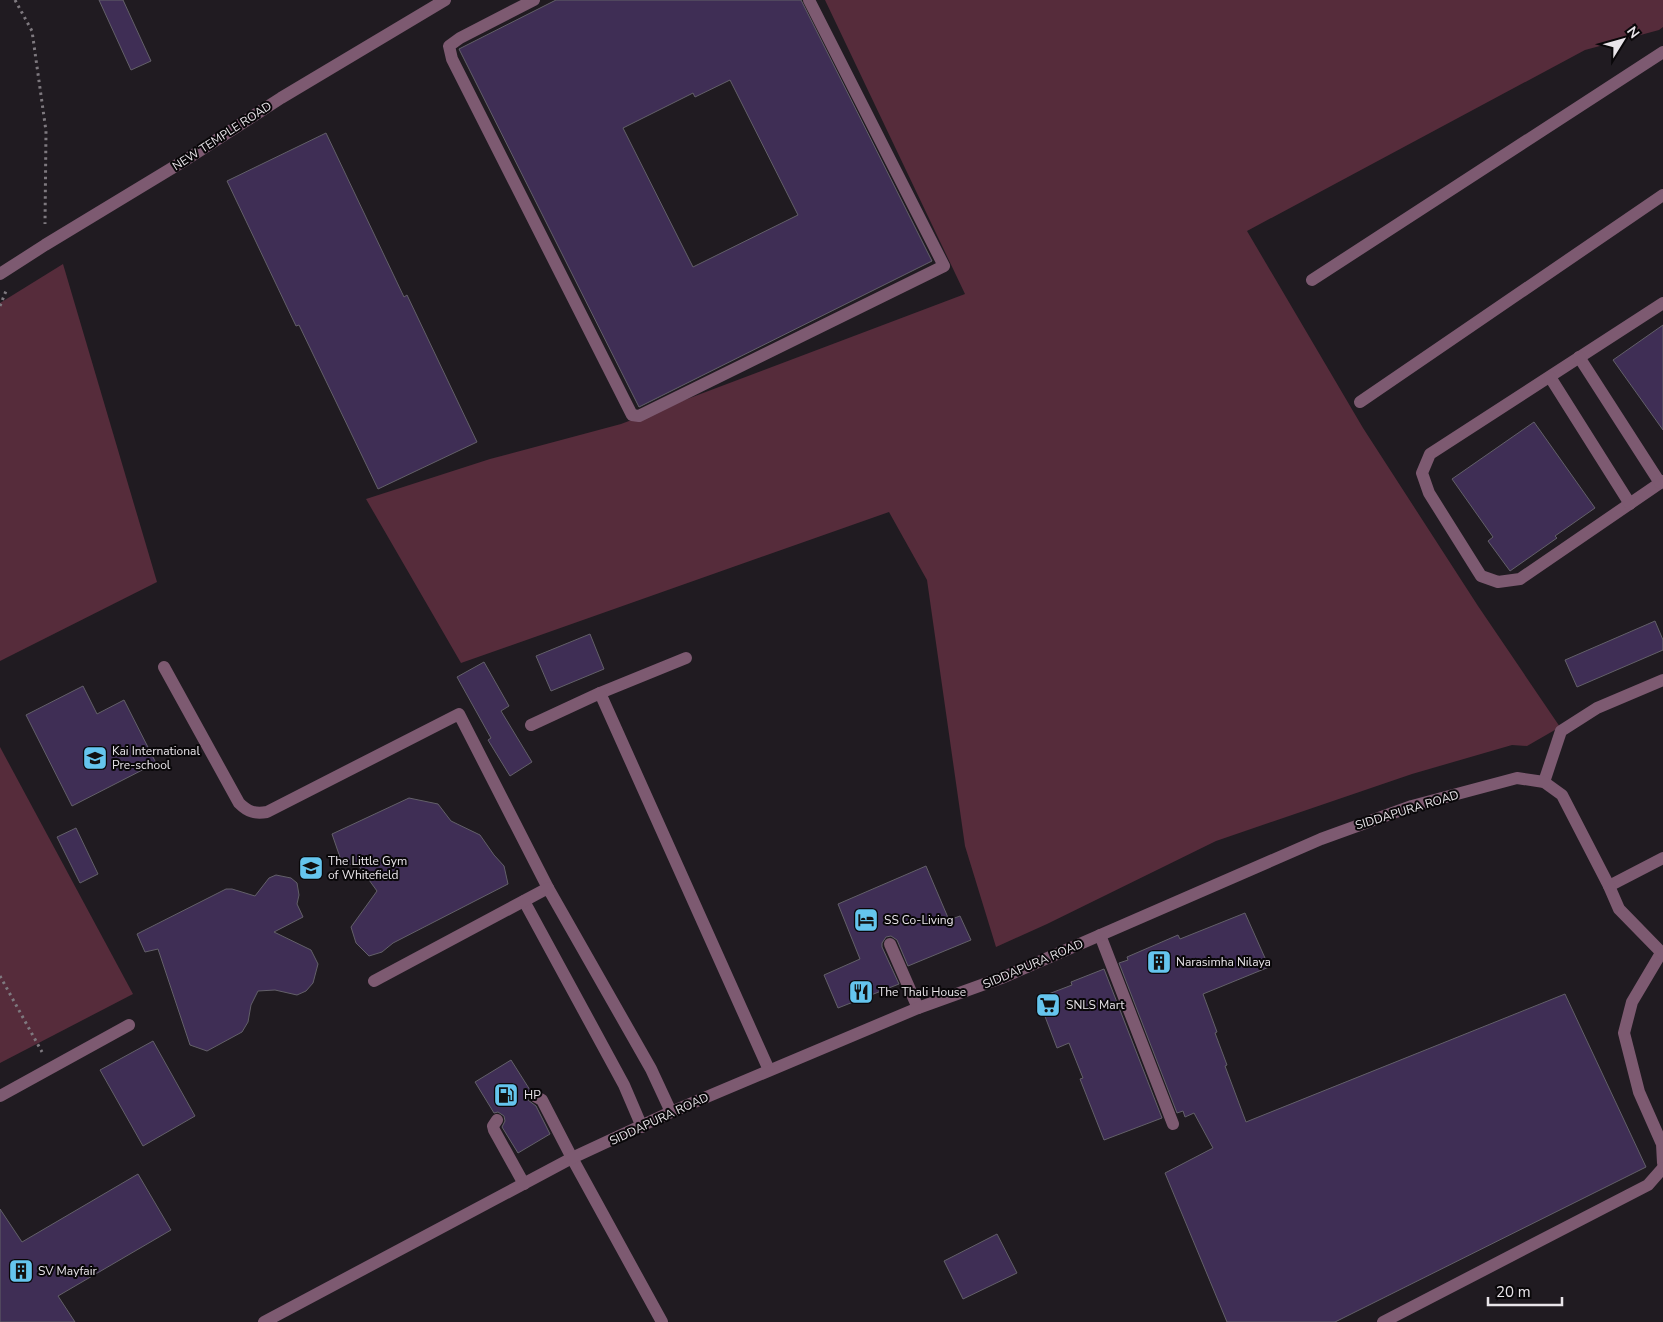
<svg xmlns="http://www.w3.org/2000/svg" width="1663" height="1322" viewBox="0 0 1663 1322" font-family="'Nunito Sans',sans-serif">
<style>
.green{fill:#562c3b}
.building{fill:#3f2e55;stroke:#636069;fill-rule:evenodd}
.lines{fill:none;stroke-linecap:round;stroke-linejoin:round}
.path{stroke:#7e797f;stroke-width:3;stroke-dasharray:2.5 4;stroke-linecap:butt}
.service{stroke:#7d5a71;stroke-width:12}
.minor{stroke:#7d5a71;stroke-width:12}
.tertiary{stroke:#7d5a71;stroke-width:12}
.labels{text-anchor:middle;stroke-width:4;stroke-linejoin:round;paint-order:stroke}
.street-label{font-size:12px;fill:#e9e5ea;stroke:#090709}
.poi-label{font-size:12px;fill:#e9e5ea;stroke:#090709;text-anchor:start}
</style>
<rect width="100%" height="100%" fill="#201b21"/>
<!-- green -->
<g class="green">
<path d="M 825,0 L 1663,0 L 1663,27 L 1659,30 L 1585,50 L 1247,231 L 1363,428 L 1478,606 L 1560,727 L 1527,746 L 1512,745 L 1412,774 L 1216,841 L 1047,924 L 996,947 L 965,846 L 927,580 L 889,512 L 461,663 L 366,499 L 490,459 L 621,424 L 965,294 Z"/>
<path d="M 63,264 L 157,582 L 0,661 L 0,303 Z"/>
<path d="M 0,747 L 133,994 L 0,1063 Z"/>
</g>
<!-- building -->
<g class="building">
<path d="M 99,0 L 123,0 L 151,61 L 131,70 Z"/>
<path d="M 556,0 L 801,0 L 932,261 L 639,407 L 459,49 ZM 730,80 L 798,215 L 693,267 L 623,128 L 693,93 L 695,97 Z"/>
<path d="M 326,133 L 404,297 L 407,295 L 477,442 L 378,489 L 299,325 L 296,326 L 227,181 Z"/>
<path d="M 1663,325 L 1663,430 L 1613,360 Z"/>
<path d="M 1534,422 L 1595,508 L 1555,536 L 1557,538 L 1510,571 L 1488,541 L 1493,537 L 1452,479 Z"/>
<path d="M 1655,621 L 1663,640 L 1663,650 L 1577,687 L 1565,660 Z"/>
<path d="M 590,634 L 604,669 L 551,691 L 536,656 Z"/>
<path d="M 484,662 L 509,706 L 501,711 L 532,762 L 510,776 L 488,740 L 491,738 L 457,677 Z"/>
<path d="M 83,686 L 97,714 L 124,700 L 156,763 L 72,806 L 26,715 Z"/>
<path d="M 409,798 L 438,804 L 451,821 L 480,835 L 494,855 L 504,866 L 508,884 L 393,943 L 382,952 L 369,956 L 356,943 L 351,927 L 377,891 L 359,866 L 342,863 L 332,834 Z"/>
<path d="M 76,828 L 98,874 L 80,883 L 57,837 Z"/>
<path d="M 926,866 L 949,920 L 960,916 L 971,940 L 908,966 L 897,940 L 891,936 L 886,937 L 882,943 L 882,947 L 899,984 L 838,1008 L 824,975 L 860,959 L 838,904 Z"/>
<path d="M 276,875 L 291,878 L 297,883 L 299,895 L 297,904 L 303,917 L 274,932 L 311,950 L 318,964 L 313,983 L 306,991 L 297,995 L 275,990 L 258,991 L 251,1005 L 248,1022 L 242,1032 L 207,1051 L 190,1045 L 158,949 L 145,952 L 137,934 L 226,889 L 232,889 L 255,896 L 269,878 Z"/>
<path d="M 1245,913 L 1269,967 L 1203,994 L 1217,1032 L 1215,1033 L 1227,1065 L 1225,1066 L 1246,1122 L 1565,994 L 1646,1167 L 1335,1322 L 1227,1322 L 1165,1173 L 1213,1148 L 1194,1113 L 1185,1117 L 1183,1111 L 1177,1113 L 1119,963 L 1128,960 L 1127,957 L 1178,935 L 1180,939 Z"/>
<path d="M 1104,969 L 1162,1118 L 1104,1140 L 1080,1079 L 1083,1078 L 1069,1043 L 1057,1048 L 1038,998 L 1072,985 L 1071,982 Z"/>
<path d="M 153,1041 L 195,1116 L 143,1146 L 100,1070 Z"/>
<path d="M 511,1060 L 530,1090 L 527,1096 L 528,1100 L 536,1106 L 550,1134 L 518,1153 L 502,1127 L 505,1121 L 504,1116 L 498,1112 L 494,1113 L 475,1082 Z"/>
<path d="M 138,1174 L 171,1230 L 58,1296 L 75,1322 L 0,1322 L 0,1209 L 22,1242 Z"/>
<path d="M 997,1234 L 1017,1273 L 963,1299 L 944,1261 Z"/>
</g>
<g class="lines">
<!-- path -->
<g class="path">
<path d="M 15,0 L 32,31 L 46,131 L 45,224"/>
<path d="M 0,306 L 6,291"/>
<path d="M 0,976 L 42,1052"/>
</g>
<!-- service -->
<g class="service">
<path d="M 534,0 L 460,38 L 449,46 L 452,59 L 632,415 L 639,416 L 944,266 L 809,0"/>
<path d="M 1360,402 L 1663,195"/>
<path d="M 164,667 L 239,803 C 248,812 255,814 267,812 L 459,714 L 548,888"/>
<path d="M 524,901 L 624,1085 L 642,1127"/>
<path d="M 890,944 L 918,1008"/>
<path d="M 374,981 L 548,888 L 651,1069 L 671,1112"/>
<path d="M 535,1096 L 542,1100 L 572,1158"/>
<path d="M 497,1120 L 493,1126 L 494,1130 L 524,1184"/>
</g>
<!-- minor -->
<g class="minor">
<path d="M 1312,280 L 1663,52"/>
<path d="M 1663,303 L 1430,454 L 1422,473 L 1429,493 L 1481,576 L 1498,582 L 1520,579 L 1663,481"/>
<path d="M 1579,357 L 1660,483"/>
<path d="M 1550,377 L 1630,504"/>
<path d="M 600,693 L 686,658"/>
<path d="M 531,725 L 600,693 L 769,1070"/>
<path d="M 1544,782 L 1561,731 L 1597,708 L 1663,680"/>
<path d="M 1609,886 L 1663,858"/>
<path d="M 1100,935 L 1173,1124"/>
<path d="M 1661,953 L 1632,1002 L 1624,1033 L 1639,1092 L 1662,1144 L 1663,1163"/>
<path d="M 0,1096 L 129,1025"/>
<path d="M 572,1158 L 662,1322"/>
<path d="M 1383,1322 L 1648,1185 L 1663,1168"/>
</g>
<!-- tertiary -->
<g class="tertiary">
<path d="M 0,274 L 45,245 L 187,159 L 281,98 L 445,0"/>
<path d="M 264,1322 L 572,1158 L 671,1112 L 918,1008 L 1004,977 L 1321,839 L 1412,806 L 1517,778 L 1544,782 L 1562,795 L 1609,886 L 1619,909 L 1663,954"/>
</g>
</g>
<!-- icons -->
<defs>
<symbol id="school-square" viewBox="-11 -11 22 22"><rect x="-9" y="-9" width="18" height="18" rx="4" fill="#65c5ee" stroke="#090709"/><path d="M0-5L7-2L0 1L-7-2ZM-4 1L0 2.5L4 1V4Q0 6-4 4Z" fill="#111"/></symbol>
<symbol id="hotel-square" viewBox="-11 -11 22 22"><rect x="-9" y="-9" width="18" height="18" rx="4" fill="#65c5ee" stroke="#090709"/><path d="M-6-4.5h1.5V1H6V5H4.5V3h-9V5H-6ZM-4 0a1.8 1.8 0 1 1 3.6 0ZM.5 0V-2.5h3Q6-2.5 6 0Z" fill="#111"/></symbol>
<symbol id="building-square" viewBox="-11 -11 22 22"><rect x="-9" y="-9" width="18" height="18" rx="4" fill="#65c5ee" stroke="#090709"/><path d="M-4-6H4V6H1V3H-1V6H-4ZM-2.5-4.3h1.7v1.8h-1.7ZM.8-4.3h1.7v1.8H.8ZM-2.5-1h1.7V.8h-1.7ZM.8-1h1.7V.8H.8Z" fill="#111"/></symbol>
<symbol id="restaurant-square" viewBox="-11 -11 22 22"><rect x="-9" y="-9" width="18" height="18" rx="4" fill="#65c5ee" stroke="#090709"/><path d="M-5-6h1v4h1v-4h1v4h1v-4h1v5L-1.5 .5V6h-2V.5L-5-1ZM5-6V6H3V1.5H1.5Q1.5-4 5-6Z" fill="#111"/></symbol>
<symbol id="supermarket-square" viewBox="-11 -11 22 22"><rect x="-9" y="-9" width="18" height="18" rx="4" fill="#65c5ee" stroke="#090709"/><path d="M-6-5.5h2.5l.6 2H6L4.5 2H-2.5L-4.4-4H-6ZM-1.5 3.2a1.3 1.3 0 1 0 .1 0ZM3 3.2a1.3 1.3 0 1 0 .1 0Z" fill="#111"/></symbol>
<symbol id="fuel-square" viewBox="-11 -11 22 22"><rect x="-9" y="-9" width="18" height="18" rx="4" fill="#65c5ee" stroke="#090709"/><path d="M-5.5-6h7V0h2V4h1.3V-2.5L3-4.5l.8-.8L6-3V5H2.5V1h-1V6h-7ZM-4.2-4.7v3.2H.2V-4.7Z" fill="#111"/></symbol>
</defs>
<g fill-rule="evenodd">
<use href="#school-square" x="81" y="744" width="28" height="28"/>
<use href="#school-square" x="297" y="854" width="28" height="28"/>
<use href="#hotel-square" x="852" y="906" width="28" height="28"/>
<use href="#building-square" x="1145" y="948" width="28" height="28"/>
<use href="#restaurant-square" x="847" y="978" width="28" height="28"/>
<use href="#supermarket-square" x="1034" y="991" width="28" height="28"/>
<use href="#fuel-square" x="492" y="1081" width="28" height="28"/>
<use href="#building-square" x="7" y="1257" width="28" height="28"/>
</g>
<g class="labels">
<!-- street labels -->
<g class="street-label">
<text transform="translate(222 136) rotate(-33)" y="4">NEW TEMPLE ROAD</text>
<text transform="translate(1407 810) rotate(-17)" y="4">SIDDAPURA ROAD</text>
<text transform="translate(1033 964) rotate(-23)" y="4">SIDDAPURA ROAD</text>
<text transform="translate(659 1119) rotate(-25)" y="4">SIDDAPURA ROAD</text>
</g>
<!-- poi labels -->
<g class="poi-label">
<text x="112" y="755">Kai International<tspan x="112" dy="14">Pre-school</tspan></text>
<text x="328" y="865">The Little Gym<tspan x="328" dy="14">of Whitefield</tspan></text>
<text x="884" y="924">SS Co-Living</text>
<text x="1176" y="966">Narasimha Nilaya</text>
<text x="878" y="996">The Thali House</text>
<text x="1066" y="1009">SNLS Mart</text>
<text x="524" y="1099">HP</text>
<text x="38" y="1275">SV Mayfair</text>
</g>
</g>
<!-- north arrow -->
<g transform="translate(1623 40) rotate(53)" stroke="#090709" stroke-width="4" paint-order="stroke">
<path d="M0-4L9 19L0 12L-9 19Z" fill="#e9e5ea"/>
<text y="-8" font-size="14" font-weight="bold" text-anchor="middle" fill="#e9e5ea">N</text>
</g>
<!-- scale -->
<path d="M1488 1297v8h74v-8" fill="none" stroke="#e9e5ea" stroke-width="2.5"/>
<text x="1496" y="1297" font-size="15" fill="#e9e5ea" stroke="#090709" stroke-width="4" paint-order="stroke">20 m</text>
</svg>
